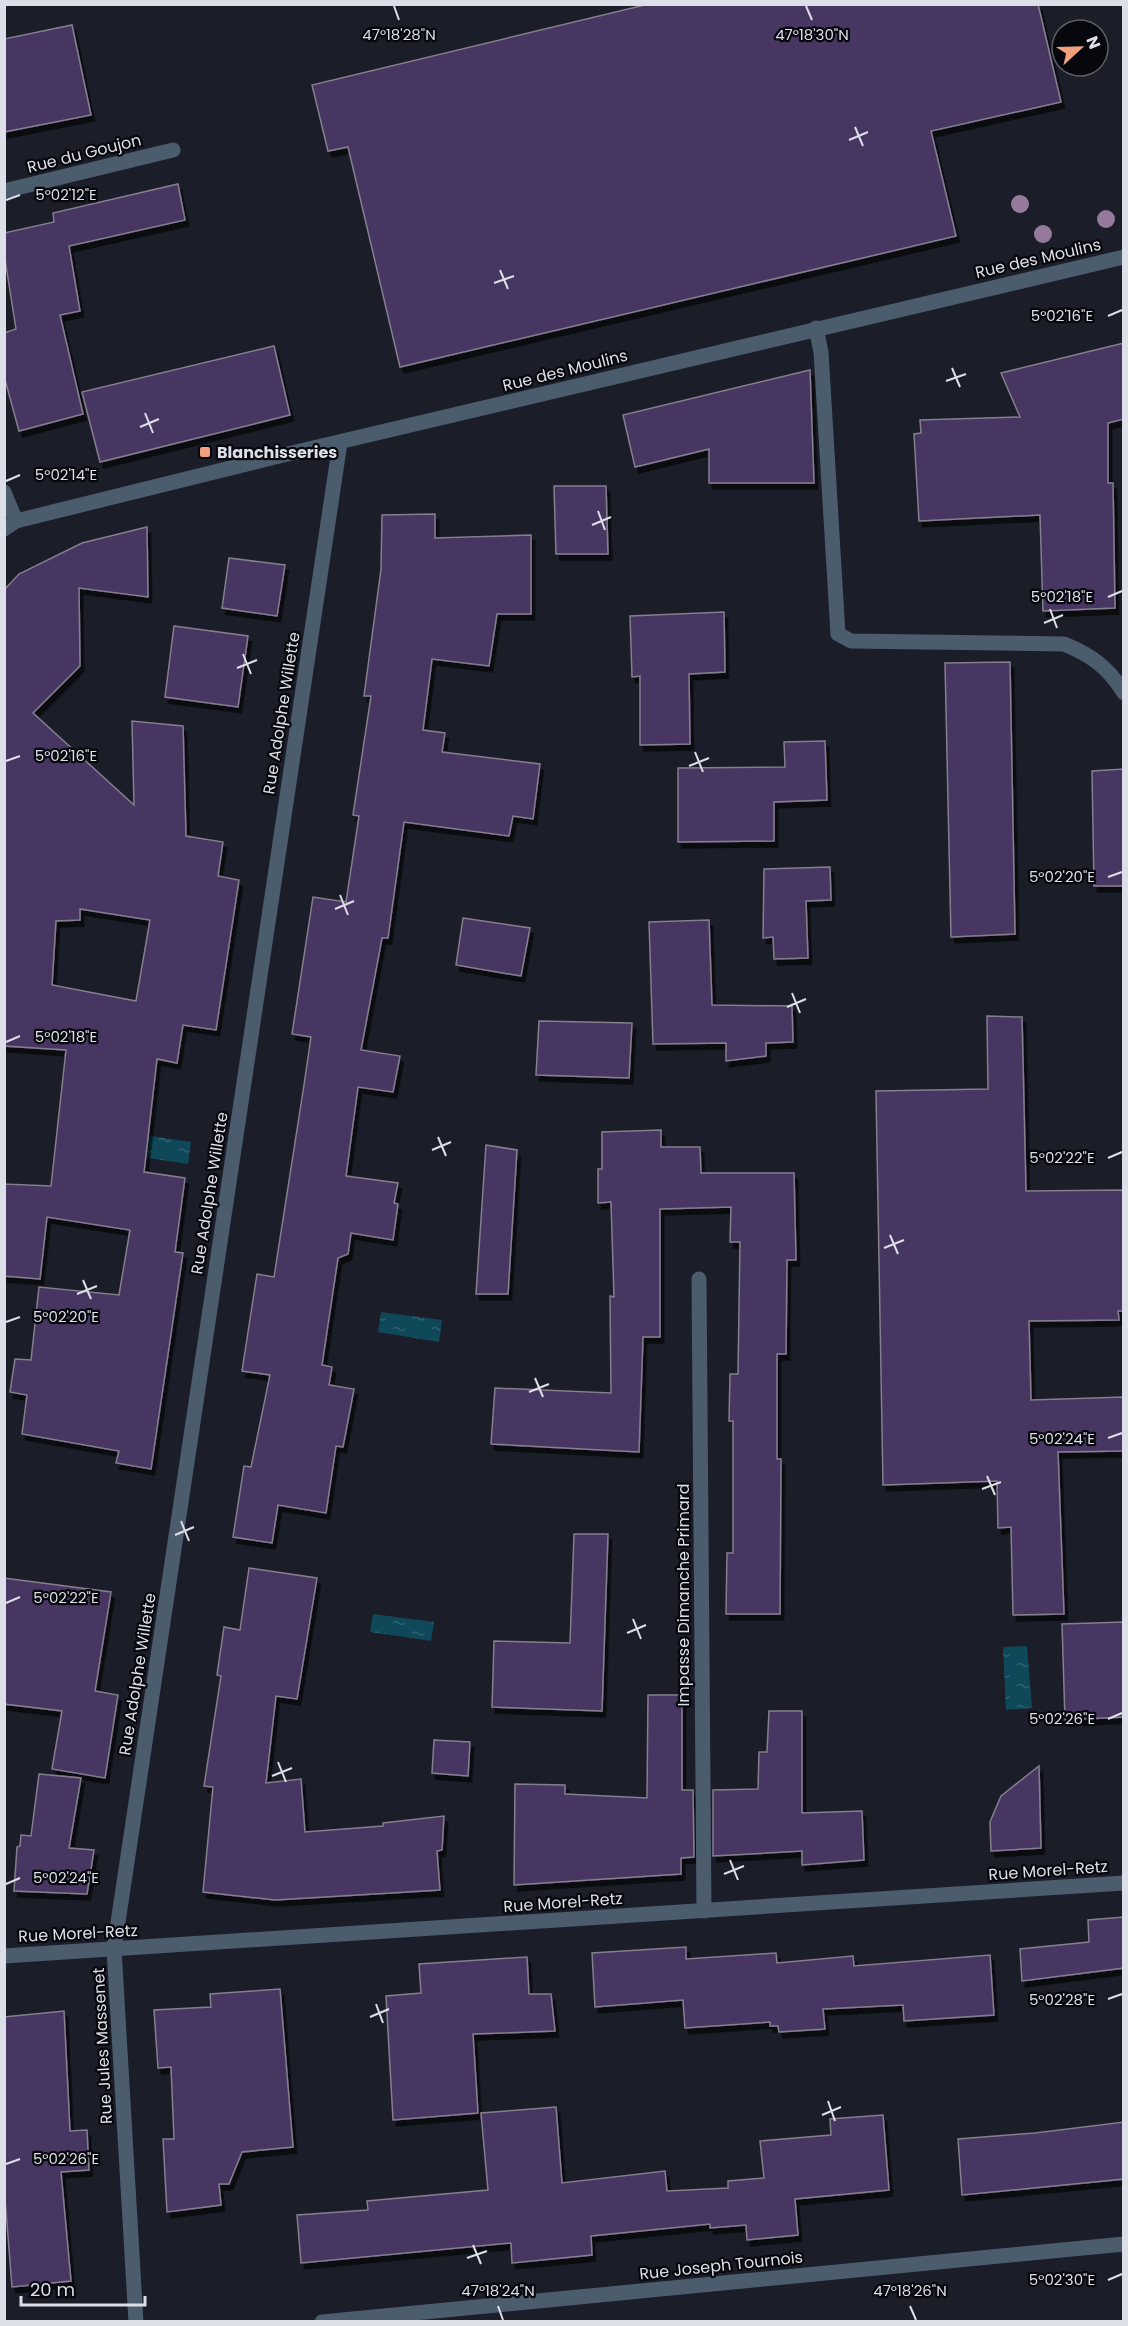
<svg xmlns="http://www.w3.org/2000/svg" width="1128" height="2326" viewBox="0 0 1128 2326" font-family="Poppins,sans-serif">
<style>
.water{fill:url(#water-ripples)}
.building{fill:#473462;stroke:#847f8e;stroke-width:1.5;fill-rule:evenodd;filter:url(#shadow)}
.lines{fill:none;stroke-linecap:round;stroke-linejoin:round}
.service{stroke:#4b5c6d;stroke-width:15}
.minor{stroke:#4b5c6d;stroke-width:15}
.tertiary{stroke:#4b5c6d;stroke-width:15}
.tree{fill:#967a9b}
.ticks{fill:none;stroke:#dddfe8;stroke-width:2}
.poi-dot{fill:#f1a17d;stroke:#07080d;stroke-width:2}
.labels{text-anchor:middle;stroke-width:4.5;stroke-linejoin:round;paint-order:stroke}
.street-label{font-size:16px;fill:#dddfe8;stroke:#07080d}
.poi-label{font-size:16px;font-weight:bold;fill:#dddfe8;stroke:#07080d;text-anchor:start}
.ticks-label{font-size:15px;text-anchor:middle;fill:#dddfe8;stroke:#07080d;stroke-width:4.5;stroke-linejoin:round;paint-order:stroke}
</style>
<defs>
<pattern id="water-ripples" width="26" height="14" patternUnits="userSpaceOnUse" patternTransform="scale(1.5)"><rect width="26" height="14" fill="#0f4859"/><path d="M2 4q2-2 4 0t4 0M15 11q2-2 4 0t4 0" fill="none" stroke="#326271"/></pattern>
<filter id="shadow"><feDropShadow dx="3.5" dy="6" stdDeviation="0" flood-color="#0009"/></filter>
</defs>
<rect width="100%" height="100%" fill="#1b1d29"/>
<!-- water -->
<g class="water">
<path d="M 145,1135 L 191,1142 L 188,1164 L 142,1157 Z"/>
<path d="M 381,1312 L 442,1320 L 439,1342 L 378,1332 Z"/>
<path d="M 373,1614 L 434,1622 L 431,1641 L 370,1632 Z"/>
<path d="M 1027,1646 L 1032,1708 L 1006,1710 L 1003,1647 Z"/>
</g>
<!-- building -->
<g class="building">
<path d="M 649,4 L 1038,4 L 1061,102 L 931,131 L 956,236 L 400,367 L 348,147 L 328,151 L 312,85 Z"/>
<path d="M 72,25 L 91,115 L 4,132 L 4,39 Z"/>
<path d="M 178,184 L 185,220 L 69,246 L 80,311 L 60,315 L 83,414 L 19,431 L 4,376 L 4,333 L 16,329 L 4,253 L 4,233 L 54,222 L 53,213 Z"/>
<path d="M 1124,343 L 1124,419 L 1108,423 L 1108,483 L 1113,483 L 1115,608 L 1043,611 L 1040,515 L 919,521 L 914,434 L 921,433 L 920,420 L 1020,417 L 1001,373 Z"/>
<path d="M 274,346 L 290,415 L 100,462 L 82,392 Z"/>
<path d="M 810,370 L 814,483 L 709,483 L 709,449 L 635,467 L 623,415 Z"/>
<path d="M 554,486 L 606,486 L 608,554 L 556,554 Z"/>
<path d="M 435,514 L 435,538 L 531,535 L 531,614 L 497,614 L 489,666 L 432,659 L 423,730 L 445,733 L 442,752 L 540,764 L 533,819 L 513,816 L 509,836 L 404,822 L 388,938 L 382,938 L 361,1050 L 400,1056 L 393,1092 L 358,1087 L 346,1176 L 398,1183 L 394,1203 L 398,1204 L 393,1240 L 351,1233 L 348,1254 L 338,1258 L 322,1365 L 332,1367 L 329,1385 L 354,1389 L 343,1447 L 336,1446 L 326,1513 L 278,1505 L 272,1543 L 233,1537 L 244,1466 L 251,1467 L 270,1375 L 242,1371 L 257,1274 L 274,1277 L 304,1085 L 311,1037 L 292,1034 L 313,897 L 346,902 L 359,816 L 353,815 L 371,696 L 364,696 L 381,569 L 382,515 Z"/>
<path d="M 147,527 L 148,597 L 79,588 L 80,666 L 33,713 L 134,805 L 132,721 L 183,726 L 186,836 L 223,842 L 218,876 L 239,880 L 216,1030 L 183,1025 L 177,1063 L 157,1059 L 144,1172 L 185,1178 L 175,1252 L 183,1253 L 151,1469 L 116,1463 L 119,1451 L 22,1434 L 27,1395 L 10,1392 L 15,1359 L 31,1360 L 39,1287 L 119,1295 L 130,1230 L 47,1217 L 40,1279 L 4,1276 L 4,1184 L 51,1186 L 66,1050 L 4,1046 L 4,590 L 19,574 L 82,543 ZM 80,909 L 150,920 L 136,1001 L 52,985 L 56,921 L 80,920 Z"/>
<path d="M 229,558 L 285,565 L 277,616 L 222,608 Z"/>
<path d="M 724,612 L 725,672 L 689,674 L 690,744 L 640,745 L 640,676 L 632,677 L 630,616 Z"/>
<path d="M 174,626 L 248,636 L 238,707 L 165,697 Z"/>
<path d="M 1010,662 L 1015,934 L 951,937 L 945,663 Z"/>
<path d="M 825,741 L 827,800 L 774,802 L 774,841 L 678,842 L 678,768 L 785,767 L 784,742 Z"/>
<path d="M 1124,769 L 1124,886 L 1094,886 L 1092,771 Z"/>
<path d="M 830,867 L 831,900 L 806,901 L 808,958 L 774,959 L 773,937 L 763,938 L 764,869 Z"/>
<path d="M 463,918 L 530,928 L 521,976 L 456,965 Z"/>
<path d="M 709,920 L 712,1005 L 792,1006 L 793,1042 L 766,1043 L 766,1056 L 726,1061 L 726,1043 L 653,1044 L 649,922 Z"/>
<path d="M 987,1016 L 1022,1017 L 1026,1191 L 1124,1190 L 1124,1311 L 1118,1311 L 1119,1320 L 1029,1321 L 1031,1400 L 1124,1397 L 1124,1451 L 1058,1452 L 1064,1614 L 1013,1615 L 1011,1527 L 998,1528 L 997,1481 L 883,1485 L 876,1091 L 988,1089 Z"/>
<path d="M 539,1021 L 632,1023 L 629,1078 L 536,1075 Z"/>
<path d="M 661,1130 L 661,1147 L 700,1147 L 701,1173 L 794,1173 L 796,1260 L 787,1260 L 786,1354 L 777,1354 L 777,1459 L 781,1459 L 780,1614 L 726,1614 L 727,1553 L 733,1553 L 733,1421 L 729,1421 L 730,1374 L 738,1374 L 740,1242 L 730,1242 L 731,1207 L 660,1209 L 660,1337 L 643,1337 L 639,1452 L 491,1444 L 495,1388 L 611,1393 L 610,1296 L 614,1297 L 611,1202 L 598,1203 L 598,1169 L 602,1169 L 602,1132 Z"/>
<path d="M 486,1145 L 517,1150 L 508,1294 L 476,1294 Z"/>
<path d="M 574,1534 L 608,1534 L 602,1711 L 492,1707 L 494,1641 L 570,1643 Z"/>
<path d="M 249,1568 L 317,1578 L 297,1699 L 276,1696 L 266,1783 L 301,1779 L 305,1832 L 383,1826 L 383,1823 L 444,1816 L 442,1850 L 437,1851 L 440,1890 L 275,1900 L 203,1892 L 213,1787 L 204,1786 L 221,1676 L 217,1675 L 224,1627 L 240,1630 Z"/>
<path d="M 4,1578 L 111,1592 L 95,1691 L 118,1695 L 105,1778 L 52,1769 L 62,1711 L 4,1704 Z"/>
<path d="M 1124,1622 L 1124,1717 L 1065,1720 L 1062,1624 Z"/>
<path d="M 648,1695 L 682,1695 L 682,1790 L 693,1790 L 694,1857 L 681,1858 L 681,1874 L 514,1885 L 515,1784 L 565,1785 L 565,1794 L 647,1798 Z"/>
<path d="M 769,1711 L 802,1711 L 802,1813 L 862,1811 L 864,1860 L 802,1865 L 802,1851 L 713,1856 L 713,1790 L 758,1789 L 759,1752 L 767,1752 Z"/>
<path d="M 434,1740 L 470,1742 L 468,1776 L 432,1773 Z"/>
<path d="M 1039,1766 L 1041,1848 L 991,1851 L 990,1822 L 1001,1796 Z"/>
<path d="M 39,1774 L 81,1778 L 69,1848 L 94,1850 L 87,1894 L 14,1891 L 17,1847 L 20,1846 L 21,1835 L 31,1836 Z"/>
<path d="M 1124,1917 L 1124,1968 L 1022,1981 L 1020,1949 L 1089,1942 L 1088,1920 Z"/>
<path d="M 686,1947 L 686,1959 L 776,1953 L 777,1963 L 853,1956 L 854,1966 L 990,1955 L 994,2015 L 904,2021 L 903,2005 L 823,2009 L 825,2029 L 779,2032 L 778,2026 L 770,2026 L 770,2022 L 685,2028 L 683,2000 L 595,2007 L 592,1953 Z"/>
<path d="M 527,1957 L 529,1994 L 551,1994 L 555,2031 L 473,2034 L 478,2113 L 393,2120 L 386,1996 L 421,1993 L 419,1964 Z"/>
<path d="M 280,1989 L 293,2147 L 242,2152 L 229,2184 L 219,2184 L 221,2205 L 167,2212 L 163,2139 L 174,2139 L 171,2067 L 158,2068 L 154,2010 L 211,2007 L 210,1994 Z"/>
<path d="M 64,2011 L 70,2131 L 87,2130 L 89,2170 L 61,2172 L 71,2281 L 12,2287 L 4,2185 L 4,2017 Z"/>
<path d="M 556,2107 L 562,2183 L 665,2171 L 667,2191 L 728,2188 L 728,2181 L 764,2178 L 760,2141 L 831,2135 L 830,2119 L 883,2115 L 889,2190 L 795,2199 L 798,2235 L 747,2240 L 746,2225 L 710,2228 L 710,2224 L 591,2236 L 592,2255 L 512,2263 L 511,2243 L 301,2263 L 297,2215 L 368,2210 L 367,2201 L 488,2190 L 481,2113 Z"/>
<path d="M 1124,2122 L 1124,2179 L 962,2195 L 958,2139 L 1035,2133 Z"/>
</g>
<g class="lines">
<!-- service -->
<path class="service" d="M 816,328 L 821,352 L 838,634 L 851,641 L 1064,644 C 1091,655 1108,667 1124,693"/>
<!-- minor -->
<g class="minor">
<path d="M 4,191 L 173,150"/>
<path d="M 4,492 L 16,521"/>
<path d="M 699,1279 L 704,1911"/>
<path d="M 4,1956 L 1124,1883"/>
<path d="M 136,2322 L 114,1949 L 340,443"/>
<path d="M 322,2322 L 1124,2244"/>
</g>
<!-- tertiary -->
<path class="tertiary" d="M 4,529 L 16,521 L 275,457 L 1124,257"/>
</g>
<!-- trees -->
<g class="tree">
<circle cx="1020" cy="204" r="9"/>
<circle cx="1106" cy="219" r="9"/>
<circle cx="1043" cy="234" r="9"/>
</g>
<!-- ticks -->
<path class="ticks" d="M 394,6 L 399,20M 806,6 L 812,20M 855,127 L 863,146M 849,140 L 868,132M 6,200 L 20,195M 500,270 L 508,289M 494,283 L 514,276M 1108,316 L 1122,310M 952,368 L 960,387M 946,381 L 966,374M 145,413 L 153,433M 140,427 L 159,419M 6,481 L 20,475M 598,511 L 605,530M 592,525 L 611,517M 1108,597 L 1122,591M 1050,609 L 1057,628M 1044,623 L 1063,615M 243,654 L 251,674M 237,668 L 257,660M 695,752 L 703,772M 6,761 L 20,756M 689,766 L 709,758M 1108,877 L 1122,872M 340,895 L 348,915M 335,909 L 354,901M 792,993 L 800,1013M 787,1007 L 806,999M 6,1042 L 20,1036M 438,1137 L 446,1156M 432,1150 L 451,1142M 1108,1158 L 1122,1152M 890,1235 L 898,1254M 884,1248 L 904,1240M 83,1280 L 91,1299M 77,1294 L 97,1286M 6,1322 L 20,1317M 535,1378 L 543,1397M 529,1392 L 549,1384M 1108,1438 L 1122,1433M 987,1476 L 995,1495M 982,1489 L 1001,1482M 181,1521 L 189,1541M 175,1535 L 194,1527M 6,1603 L 20,1597M 633,1619 L 641,1639M 627,1633 L 646,1625M 1108,1719 L 1122,1713M 278,1762 L 286,1782M 272,1776 L 292,1768M 730,1860 L 738,1880M 724,1874 L 744,1866M 6,1884 L 20,1878M 1108,1999 L 1122,1994M 376,2004 L 383,2023M 370,2017 L 389,2009M 828,2101 L 835,2121M 822,2115 L 841,2107M 6,2164 L 20,2159M 473,2245 L 481,2264M 467,2258 L 487,2251M 1108,2280 L 1122,2274M 498,2306 L 503,2320M 910,2306 L 916,2320"/>
<!-- markers -->
<rect class="poi-dot" x="199" y="446" width="12" height="12" rx="3"/>
<g class="labels">
<!-- street labels -->
<g class="street-label">
<text transform="translate(84 153) rotate(-14)" y="6">Rue du Goujon</text>
<text transform="translate(1038 258) rotate(-13)" y="6">Rue des Moulins</text>
<text transform="translate(565 370) rotate(-14)" y="6">Rue des Moulins</text>
<text transform="translate(281 713) rotate(-81)" y="6">Rue Adolphe Willette</text>
<text transform="translate(209 1193) rotate(-81)" y="6">Rue Adolphe Willette</text>
<text transform="translate(683 1595) rotate(-90)" y="6">Impasse Dimanche Primard</text>
<text transform="translate(137 1674) rotate(-81)" y="6">Rue Adolphe Willette</text>
<text transform="translate(1048 1870) rotate(-4)" y="6">Rue Morel-Retz</text>
<text transform="translate(563 1902) rotate(-4)" y="6">Rue Morel-Retz</text>
<text transform="translate(78 1933) rotate(-3)" y="6">Rue Morel-Retz</text>
<text transform="translate(102 2046) rotate(-93)" y="6">Rue Jules Massenet</text>
<text transform="translate(721 2265) rotate(-6)" y="6">Rue Joseph Tournois</text>
</g>
<!-- poi labels -->
<g class="poi-label">
<text x="217" y="458">Blanchisseries</text>
</g>
</g>
<g class="ticks-label">
<text x="399" y="40">47°18'28"N</text>
<text x="812" y="40">47°18'30"N</text>
<text x="66" y="200">5°02'12"E</text>
<text x="1062" y="321">5°02'16"E</text>
<text x="66" y="480">5°02'14"E</text>
<text x="1062" y="602">5°02'18"E</text>
<text x="66" y="761">5°02'16"E</text>
<text x="1062" y="882">5°02'20"E</text>
<text x="66" y="1042">5°02'18"E</text>
<text x="1062" y="1163">5°02'22"E</text>
<text x="66" y="1322">5°02'20"E</text>
<text x="1062" y="1444">5°02'24"E</text>
<text x="66" y="1603">5°02'22"E</text>
<text x="1062" y="1724">5°02'26"E</text>
<text x="66" y="1883">5°02'24"E</text>
<text x="1062" y="2005">5°02'28"E</text>
<text x="66" y="2164">5°02'26"E</text>
<text x="1062" y="2285">5°02'30"E</text>
<text x="498" y="2296">47°18'24"N</text>
<text x="910" y="2296">47°18'26"N</text>
</g>
<!-- border -->
<rect width="1128" height="2326" fill="none" stroke="#dddfe8" stroke-width="12"/>
<!-- north arrow -->
<g transform="translate(1080 48) rotate(68)"><circle r="28" fill="#07080d" stroke="#5d5e65" stroke-width="1.5"/>
<path d="M0-4.5L10 22L0 15L-10 22Z" fill="#f1a17d"/>
<text y="-9" font-size="16" font-weight="bold" text-anchor="middle" fill="#dddfe8">N</text>
</g>
<!-- scale -->
<path d="M21 2296v9h124v-9" fill="none" stroke="#dddfe8" stroke-width="3"/>
<text x="30" y="2296" font-size="18" fill="#dddfe8" stroke="#07080d" stroke-width="4.5" paint-order="stroke">20 m</text>
</svg>
